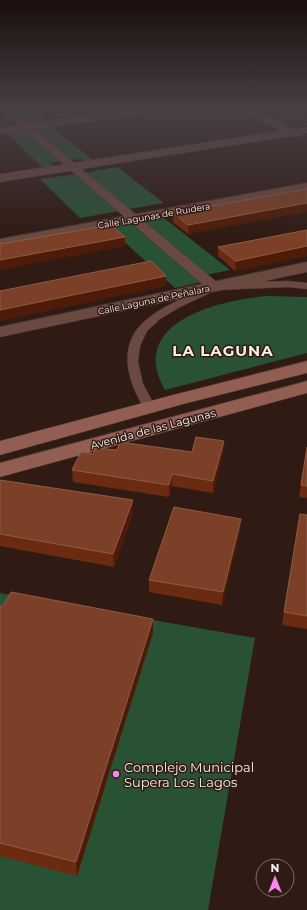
<svg xmlns="http://www.w3.org/2000/svg" width="307" height="910" viewBox="0 0 307 910" font-family="Montserrat,sans-serif">
<style>
.green{fill:#295134}
.lines{fill:none;stroke-linecap:round;stroke-linejoin:round}
.service-casing{stroke:#4d3932;stroke-width:1}
.pedestrian-casing{stroke:#4d3932;stroke-width:1}
.minor-casing{stroke:#4d3932;stroke-width:1}
.secondary-casing{stroke:#4d3932;stroke-width:1}
.service{fill:#6a4941;fill-rule:evenodd}
.pedestrian{fill:#6a4941;fill-rule:evenodd}
.minor{fill:#6a4941;fill-rule:evenodd}
.secondary{fill:#925e52;fill-rule:evenodd}
.wall{fill:#6b2b10}
.shaded-wall{fill:#4d1c08}
.building{fill:#7b4027;stroke:#8f5b46}
.poi-dot{fill:#f788ec;stroke:#301b14;stroke-width:1.5}
.labels{text-anchor:middle;stroke-width:3;stroke-linejoin:round;paint-order:stroke}
.far-street-label{font-size:9px;fill:#fdeee8;stroke:#301b14}
.street-label{font-size:11px;fill:#fdeee8;stroke:#301b14}
.near-poi-label{font-size:13px;fill:#fdeee8;stroke:#301b14;text-anchor:start}
.district-label{font-size:15px;font-weight:bold;letter-spacing:1px;fill:#fdeee8;stroke:#301b14}
</style>
<rect width="100%" height="100%" fill="#301b14"/>
<!-- green -->
<g class="green">
<path d="M 8,109 L 32,109 L 46,120 L 24,123 Z"/>
<path d="M 50,126 L 93,160 L 84,161 L 81,159 L 69,160 L 31,129 Z"/>
<path d="M 25,130 L 62,161 L 51,163 L 53,166 L 43,168 L 5,132 Z"/>
<path d="M 117,167 L 164,203 L 129,209 L 84,173 Z"/>
<path d="M 77,174 L 119,211 L 80,218 L 40,179 Z"/>
<path d="M 164,218 L 230,270 L 205,275 L 141,222 Z"/>
<path d="M 133,223 L 202,282 L 175,288 L 109,228 Z"/>
<path d="M 267,296 L 307,297 L 307,353 L 165,390 C 126,322 219,300 267,296 Z"/>
<path d="M 0,593 L 255,638 L 208,910 L 0,910 Z"/>
</g>
<g class="lines">
<defs>
<path id="service" d="M 288,281 L 307,283 L 307,289 L 288,287 L 216,290 L 180,307 L 160,319 L 147,331 L 140,346 L 138,362 L 143,384 L 156,408 L 154,411 L 146,411 C 130,387 118,353 138,328 C 149,315 166,306 181,299 C 191,294 203,286 214,284 C 238,281 264,282 288,281 Z"/>
<path id="pedestrian" d="M 0,109 L 10,109 L 219,284 L 221,287 L 219,290 L 214,291 L 209,290 Z"/>
<g id="minor">
<path d="M 131,109 L 160,109 L 155,112 L 0,134 L 0,128 Z"/>
<path d="M 242,109 L 255,109 L 293,129 L 307,127 L 307,133 L 295,137 L 290,136 L 0,182 L 0,174 L 280,131 Z"/>
<path d="M 307,183 L 307,191 L 0,247 L 0,239 Z"/>
<path d="M 307,262 L 307,272 L 0,337 L 0,327 Z"/>
</g>
<g id="secondary">
<path d="M 307,361 L 307,373 L 187,403 L 0,455 L 0,441 L 173,395 Z"/>
<path d="M 307,381 L 307,393 L 0,477 L 0,463 Z"/>
</g>
</defs>
<!-- service casing -->
<use href="#service" class="service-casing"/>
<!-- pedestrian casing -->
<use href="#pedestrian" class="pedestrian-casing"/>
<!-- minor casing -->
<use href="#minor" class="minor-casing"/>
<!-- secondary casing -->
<use href="#secondary" class="secondary-casing"/>
<!-- service -->
<use href="#service" class="service"/>
<!-- pedestrian -->
<use href="#pedestrian" class="pedestrian"/>
<!-- minor -->
<use href="#minor" class="minor"/>
<!-- secondary -->
<use href="#secondary" class="secondary"/>
</g>
<!-- wall -->
<g class="wall">
<path d="M 307,189 L 188,234 L 173,222 L 173,213 Z"/>
<path d="M 307,230 L 235,271 L 218,256 L 218,247 Z"/>
<path d="M 224,441 L 223,452 L 213,493 L 172,486 L 169,497 L 73,482 L 72,470 L 93,454 L 117,450 L 192,452 Z"/>
<path d="M 307,447 L 307,498 L 299,497 Z"/>
<path d="M 0,480 L 133,500 L 133,513 L 114,567 L 0,546 Z"/>
<path d="M 307,515 L 307,629 L 282,625 L 284,612 Z"/>
<path d="M 241,519 L 240,531 L 222,605 L 149,592 L 149,580 Z"/>
<path d="M 0,606 L 153,619 L 153,633 L 77,876 L 0,856 Z"/>
</g>
<!-- shaded-wall -->
<g class="shaded-wall">
<path d="M 307,203 L 307,212 L 188,234 L 188,225 Z"/>
<path d="M 125,237 L 125,246 L 0,270 L 0,260 Z"/>
<path d="M 307,246 L 307,256 L 235,271 L 236,261 Z"/>
<path d="M 166,276 L 166,286 L 0,321 L 0,310 Z"/>
<path d="M 224,441 L 223,452 L 213,493 L 213,481 Z"/>
<path d="M 172,474 L 172,486 L 169,497 L 169,485 Z"/>
<path d="M 133,500 L 133,513 L 114,567 L 113,554 Z"/>
<path d="M 241,519 L 240,531 L 222,605 L 223,592 Z"/>
<path d="M 153,619 L 153,633 L 77,876 L 76,862 Z"/>
</g>
<!-- building -->
<g class="building">
<path d="M 307,189 L 307,203 L 188,225 L 173,213 Z"/>
<path d="M 111,225 L 125,237 L 0,260 L 0,244 Z"/>
<path d="M 307,230 L 307,246 L 236,261 L 218,247 Z"/>
<path d="M 151,261 L 166,276 L 0,310 L 0,291 Z"/>
<path d="M 196,437 L 224,441 L 213,481 L 172,474 L 169,485 L 72,470 L 81,452 L 93,454 L 96,448 L 117,450 L 120,442 L 192,452 Z"/>
<path d="M 307,447 L 307,486 L 301,485 Z"/>
<path d="M 0,480 L 133,500 L 113,554 L 0,534 Z"/>
<path d="M 174,507 L 241,519 L 223,592 L 149,580 Z"/>
<path d="M 300,514 L 307,515 L 307,616 L 284,612 Z"/>
<path d="M 11,592 L 153,619 L 76,862 L 0,843 L 0,606 L 3,606 Z"/>
</g>
<!-- sky -->
<linearGradient id="sky" x2="0" y2="1"><stop stop-color="#1a0f0b"/><stop offset="0.46" stop-color="#483f45"/><stop offset="1" stop-color="#483f45" stop-opacity="0"/></linearGradient>
<rect width="307" height="237" fill="url(#sky)"/>
<!-- markers -->
<circle class="poi-dot" cx="116" cy="774" r="4"/>
<g class="labels">
<!-- far-street labels -->
<g class="far-street-label">
<text transform="translate(154 216) rotate(-10)" y="3">Calle Lagunas de Ruidera</text>
<text transform="translate(154 300) rotate(-12)" y="3">Calle Laguna de Peñalara</text>
</g>
<!-- street labels -->
<g class="street-label">
<text transform="translate(153 429) rotate(-15)" y="4">Avenida de las Lagunas</text>
</g>
<!-- near-poi labels -->
<g class="near-poi-label">
<text x="124" y="772">Complejo Municipal<tspan x="124" dy="15">Supera Los Lagos</tspan></text>
</g>
<!-- district labels -->
<g class="district-label">
<text x="223" y="356">LA LAGUNA</text>
</g>
</g>
<!-- north arrow -->
<g transform="translate(275 878)"><circle r="19" fill="#301b14" stroke="#826f69"/>
<path d="M0-3L7 15L0 10L-7 15Z" fill="#f788ec"/>
<text y="-6" font-size="11" font-weight="bold" text-anchor="middle" fill="#fdeee8">N</text>
</g>
</svg>
